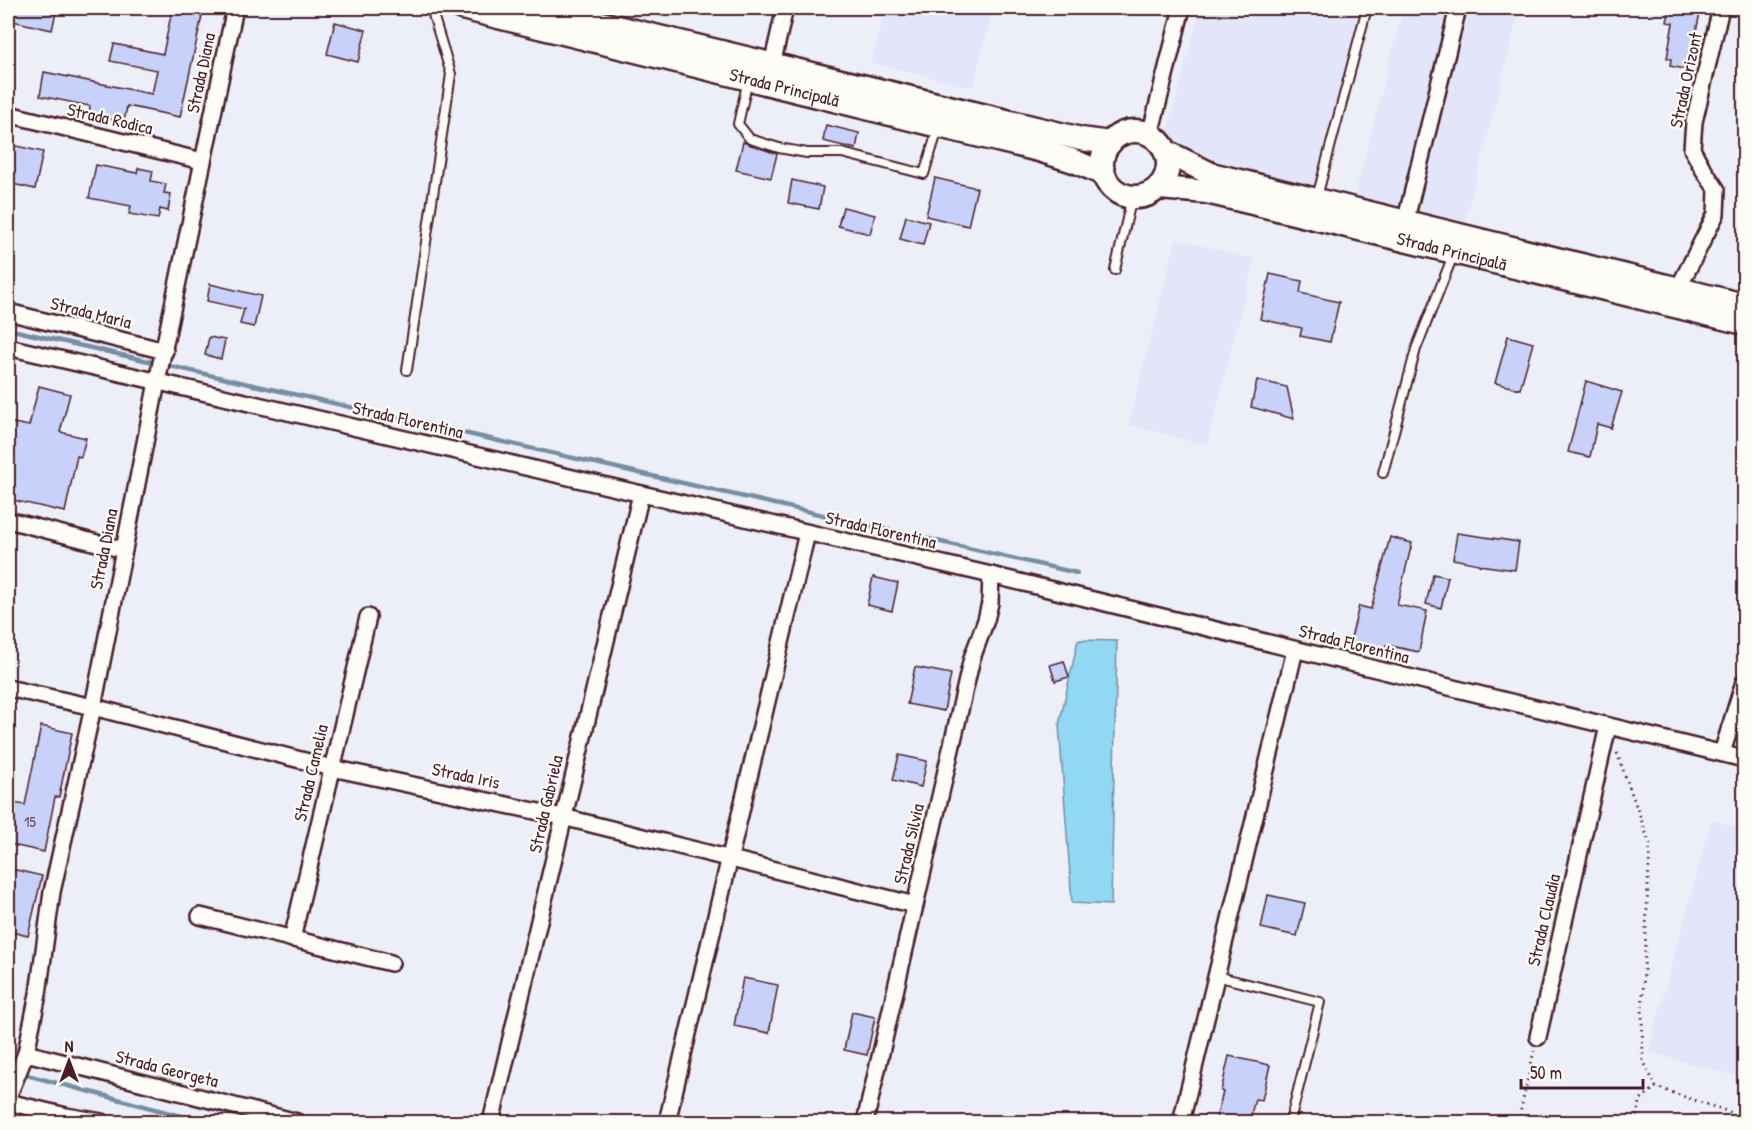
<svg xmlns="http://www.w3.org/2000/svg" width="1752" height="1130" viewBox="0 0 1752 1130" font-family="'Patrick Hand',sans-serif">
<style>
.built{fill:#e2e6f8}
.water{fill:#91d8f3;stroke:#758ea3;stroke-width:1.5}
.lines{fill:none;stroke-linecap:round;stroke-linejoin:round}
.stream{stroke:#758ea3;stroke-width:4.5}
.building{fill:#c7d1f9;stroke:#4a1f2b;stroke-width:1.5}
.lane-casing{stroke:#4a1f2b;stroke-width:12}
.street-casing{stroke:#4a1f2b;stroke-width:20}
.secondary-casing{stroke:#4a1f2b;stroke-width:27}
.path{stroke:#4a1f2b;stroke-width:3;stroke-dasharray:1.5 4.5;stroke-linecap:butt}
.lane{stroke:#fdfcf7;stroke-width:8}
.street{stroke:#fdfcf7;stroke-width:15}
.secondary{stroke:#fdfcf7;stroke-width:22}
.labels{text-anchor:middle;stroke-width:4.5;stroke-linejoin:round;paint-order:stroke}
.number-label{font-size:15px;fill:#694c5e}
.street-label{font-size:18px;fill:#4a1f2b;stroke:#fdfcf7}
</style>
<rect width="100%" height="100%" fill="#edeff8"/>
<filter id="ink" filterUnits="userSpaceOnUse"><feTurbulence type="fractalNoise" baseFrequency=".0167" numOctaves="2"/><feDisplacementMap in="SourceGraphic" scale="12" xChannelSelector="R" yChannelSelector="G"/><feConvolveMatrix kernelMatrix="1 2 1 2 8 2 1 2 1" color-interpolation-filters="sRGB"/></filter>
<g filter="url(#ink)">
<!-- built -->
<g class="built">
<path d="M 885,8 L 993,8 L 973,88 L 871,63 Z"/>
<path d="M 1200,8 L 1364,8 L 1318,188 L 1163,148 Z"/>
<path d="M 1403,8 L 1520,8 L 1465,223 L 1355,195 Z"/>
<path d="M 1176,239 L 1255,259 L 1207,445 L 1128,425 Z"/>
<path d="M 1711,820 L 1744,829 L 1744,1078 L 1648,1052 Z"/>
</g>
<!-- water -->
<path class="water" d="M 1078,640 L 1117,641 L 1111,905 L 1072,903 L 1059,725 Z"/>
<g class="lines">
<!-- stream -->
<g class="stream">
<path d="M 8,329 L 1077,573"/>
<path d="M 8,1070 L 204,1122"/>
</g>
</g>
<!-- building -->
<g class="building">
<path d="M 8,8 L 57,8 L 52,30 L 8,20 Z"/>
<path d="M 1670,8 L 1701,8 L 1688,70 L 1670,66 L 1671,59 L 1667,58 L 1673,23 L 1667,22 Z"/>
<path d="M 172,10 L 202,16 L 180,117 L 127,106 L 124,122 L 89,115 L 90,106 L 40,96 L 44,72 L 152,94 L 157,70 L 110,61 L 114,44 L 163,54 Z"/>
<path d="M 335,22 L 366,30 L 358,62 L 327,54 Z"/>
<path d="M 826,125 L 859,133 L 856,149 L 823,141 Z"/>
<path d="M 743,142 L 777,154 L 771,178 L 736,170 Z"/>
<path d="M 8,144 L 43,152 L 35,189 L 8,183 Z"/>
<path d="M 96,165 L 137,173 L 138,168 L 153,171 L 151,181 L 166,184 L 164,193 L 171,194 L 168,211 L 160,209 L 158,219 L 129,214 L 131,206 L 89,198 Z"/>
<path d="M 935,178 L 977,188 L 968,226 L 926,216 Z"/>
<path d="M 792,180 L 823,187 L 819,209 L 788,203 Z"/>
<path d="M 843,207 L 875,215 L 870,234 L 838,226 Z"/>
<path d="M 906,216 L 929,222 L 923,245 L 900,239 Z"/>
<path d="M 1270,274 L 1302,281 L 1300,293 L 1339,302 L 1330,342 L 1300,336 L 1302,328 L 1260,319 Z"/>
<path d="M 210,284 L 261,296 L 254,327 L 240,324 L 244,309 L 207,301 Z"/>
<path d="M 1508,336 L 1533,343 L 1520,389 L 1495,383 Z"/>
<path d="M 209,337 L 225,340 L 221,359 L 205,355 Z"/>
<path d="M 1257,380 L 1287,387 L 1294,419 L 1251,407 Z"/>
<path d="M 1586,381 L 1622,392 L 1611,428 L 1597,424 L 1590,457 L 1568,452 Z"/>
<path d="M 39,386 L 70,394 L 60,432 L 86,438 L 81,457 L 77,456 L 65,512 L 8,499 L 8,422 L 29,426 Z"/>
<path d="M 1457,533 L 1519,542 L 1515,570 L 1479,565 L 1479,564 L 1453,559 Z"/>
<path d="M 1390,537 L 1412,543 L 1397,605 L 1427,611 L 1419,652 L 1386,645 L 1384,654 L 1349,646 L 1359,606 L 1371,609 Z"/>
<path d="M 1433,574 L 1448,577 L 1441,608 L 1426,604 Z"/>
<path d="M 873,577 L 898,583 L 892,611 L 867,605 Z"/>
<path d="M 1064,661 L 1069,677 L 1055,681 L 1050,665 Z"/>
<path d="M 915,667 L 951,674 L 944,711 L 907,704 Z"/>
<path d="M 41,726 L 72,733 L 59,797 L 55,797 L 44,852 L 8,844 L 8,833 L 14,803 L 25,805 Z"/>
<path d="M 899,755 L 927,761 L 921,787 L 893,780 Z"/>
<path d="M 12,869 L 42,876 L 28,936 L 8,931 L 8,888 Z"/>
<path d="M 1268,895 L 1305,903 L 1297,936 L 1261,928 Z"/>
<path d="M 743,978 L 778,985 L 769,1033 L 734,1026 Z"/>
<path d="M 852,1012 L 875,1017 L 867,1055 L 844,1050 Z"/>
<path d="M 1229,1056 L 1270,1065 L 1262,1100 L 1255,1099 L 1249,1122 L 1215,1122 L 1223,1092 L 1221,1091 Z"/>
</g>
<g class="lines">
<defs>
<g id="lane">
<path d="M 748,80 L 738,124 L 750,139 L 779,148 L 807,153 L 842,153 L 924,174 L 938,129"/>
<path d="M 1317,197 L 1367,8"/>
<path d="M 1115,270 L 1132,197"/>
<path d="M 407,370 L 451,74 L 431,8"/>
<path d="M 1383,473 L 1416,349 L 1454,253"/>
<path d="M 1216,976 L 1320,1002 L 1290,1122"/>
</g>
<g id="street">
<path d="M 772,65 L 785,8"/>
<path d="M 8,114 L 202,161"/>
<path d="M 1150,135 L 1182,8"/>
<path d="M 1405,223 L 1458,8"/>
<path d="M 1678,289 L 1716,214 L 1717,190 L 1703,169 L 1692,149 L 1694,122 L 1721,8"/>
<path d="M 8,312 L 165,351"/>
<path d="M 8,347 L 991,575 L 1744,759"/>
<path d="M 8,520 L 124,550"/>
<path d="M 8,688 L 93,707 L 332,768 L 563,817 L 915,905"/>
<path d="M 1722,753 L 1744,682"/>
<path d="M 200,916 L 391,963"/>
<path d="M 292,939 L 368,617"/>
<path d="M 1538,1037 L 1608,726"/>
<path d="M 26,1053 L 297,1122"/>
<path d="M 8,1097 L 26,1053 L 38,994 L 52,892 L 93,707 L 157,382 L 235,8"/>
<path d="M 8,1102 L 66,1116 L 102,1122"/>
<path d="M 491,1122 L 641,494"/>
<path d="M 667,1122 L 807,533"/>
<path d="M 865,1122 L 972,658 L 986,620 L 990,603 L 991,575"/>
<path d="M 1181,1122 L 1295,650"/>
</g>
<g id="secondary">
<path id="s1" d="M 462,8 L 939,126 L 1039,150 L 1074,161 L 1104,174"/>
<path d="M 539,8 L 1081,139 L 1110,143"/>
<circle cx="1135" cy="164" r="33"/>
<path d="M 1165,151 L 1211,174 L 1744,305"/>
<path id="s2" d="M 1159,188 L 1207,192 L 1261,205 L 1744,323"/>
</g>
</defs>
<!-- lane casing -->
<use href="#lane" class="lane-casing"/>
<!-- street casing -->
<use href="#street" class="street-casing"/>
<!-- secondary casing -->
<use href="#secondary" class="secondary-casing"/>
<!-- path -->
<g class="path">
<path d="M 1617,753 L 1650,844 L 1642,1014 L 1643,1060 L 1656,1087 L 1744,1117"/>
<path d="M 1518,1122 L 1534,1051"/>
<path d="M 1635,1122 L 1641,1099 L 1656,1087"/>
</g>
<!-- lane -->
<use href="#lane" class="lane"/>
<!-- street -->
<use href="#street" class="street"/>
<!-- secondary -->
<use href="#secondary" class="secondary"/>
</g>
</g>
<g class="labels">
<!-- number labels -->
<g class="number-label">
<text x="30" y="827">15</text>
</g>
<!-- street labels -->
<g class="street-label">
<text transform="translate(201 73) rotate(-78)" y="6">Strada Diana</text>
<text transform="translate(1686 80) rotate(-78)" y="6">Strada Orizont</text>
<text dy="6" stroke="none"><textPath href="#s1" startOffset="332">Strada Principală</textPath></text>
<text transform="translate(110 119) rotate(13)" y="6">Strada Rodica</text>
<text dy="6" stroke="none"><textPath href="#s2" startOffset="300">Strada Principală</textPath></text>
<text transform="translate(91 313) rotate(14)" y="6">Strada Maria</text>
<text transform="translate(408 420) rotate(13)" y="6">Strada Florentina</text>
<text transform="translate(881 530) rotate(13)" y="6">Strada Florentina</text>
<text transform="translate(104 549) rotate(-79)" y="6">Strada Diana</text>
<text transform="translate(1354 644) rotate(14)" y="6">Strada Florentina</text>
<text transform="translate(311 773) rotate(-77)" y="6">Strada Camelia</text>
<text transform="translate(466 776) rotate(12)" y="6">Strada Iris</text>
<text transform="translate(546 804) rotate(-77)" y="6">Strada Gabriela</text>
<text transform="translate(909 844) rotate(-77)" y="6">Strada Silvia</text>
<text transform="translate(1544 920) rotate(-77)" y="6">Strada Claudia</text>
<text transform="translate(167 1069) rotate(14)" y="6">Strada Georgeta</text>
</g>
</g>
<!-- margin -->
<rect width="1752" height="1130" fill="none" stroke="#fdfcf7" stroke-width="30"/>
<rect x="15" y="15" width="1722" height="1100" fill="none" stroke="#4a1f2b" stroke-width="2" filter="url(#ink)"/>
<!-- north arrow -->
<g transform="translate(69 1061)" stroke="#fdfcf7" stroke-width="4.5" paint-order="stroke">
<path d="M0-4.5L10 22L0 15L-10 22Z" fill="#4a1f2b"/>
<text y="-9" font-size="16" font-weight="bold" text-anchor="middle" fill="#4a1f2b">N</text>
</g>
<!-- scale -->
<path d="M1521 1079v9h122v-9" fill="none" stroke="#4a1f2b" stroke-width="3"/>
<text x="1530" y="1079" font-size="18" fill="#4a1f2b" stroke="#fdfcf7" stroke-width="4.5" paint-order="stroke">50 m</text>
</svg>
